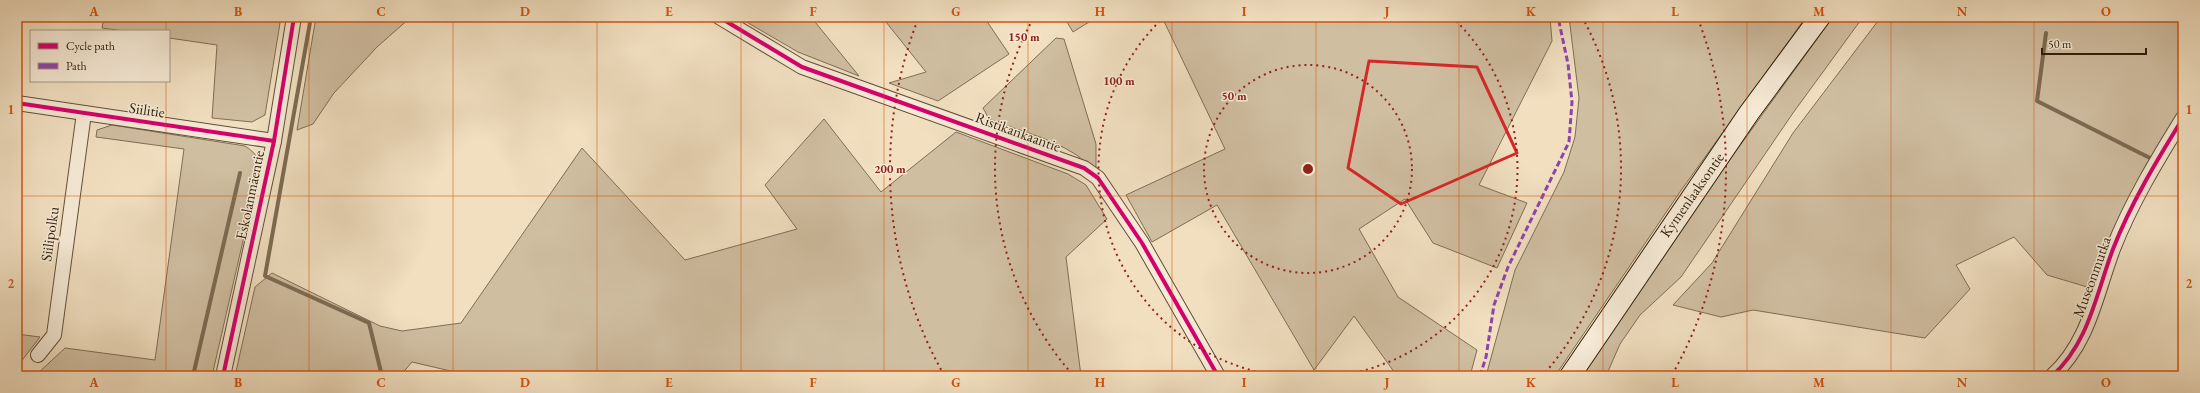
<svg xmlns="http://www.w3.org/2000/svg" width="2200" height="393" viewBox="0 0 2200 393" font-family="'EB Garamond',serif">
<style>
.green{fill:#d0bea1;stroke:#806e55}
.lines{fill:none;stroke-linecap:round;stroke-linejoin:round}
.stream{stroke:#7c6b52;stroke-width:4}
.street-casing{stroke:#604f37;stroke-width:16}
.secondary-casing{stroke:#301f09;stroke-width:22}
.street{stroke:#f6ead6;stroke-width:14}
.secondary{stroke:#f6ead6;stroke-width:20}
.quiet{stroke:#8e44ad;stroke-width:3;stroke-dasharray:6 3;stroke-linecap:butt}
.cycleway-casing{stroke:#f6ead6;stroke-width:6}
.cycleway{stroke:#d6006c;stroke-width:4}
.marked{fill:none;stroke:#d62828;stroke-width:3;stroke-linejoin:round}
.grid{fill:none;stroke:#d6530c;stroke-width:1;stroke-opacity:0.55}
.ring{fill:none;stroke:#8f2418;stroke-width:2;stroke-dasharray:2 4}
.labels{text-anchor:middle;stroke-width:3;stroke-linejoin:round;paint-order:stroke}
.street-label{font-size:15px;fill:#301f09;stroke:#f6ead6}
.centre{fill:#8f2418;stroke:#f6ead6;stroke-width:2}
.ring-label{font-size:12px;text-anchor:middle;font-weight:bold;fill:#8f2418;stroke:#f6ead6;stroke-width:3;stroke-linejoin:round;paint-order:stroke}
.neatline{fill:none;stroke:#d6530c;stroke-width:1.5}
.grid-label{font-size:13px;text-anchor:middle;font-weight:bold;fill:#d6530c}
</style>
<rect width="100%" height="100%" fill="#f1dfc0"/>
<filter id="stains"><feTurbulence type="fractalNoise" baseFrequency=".005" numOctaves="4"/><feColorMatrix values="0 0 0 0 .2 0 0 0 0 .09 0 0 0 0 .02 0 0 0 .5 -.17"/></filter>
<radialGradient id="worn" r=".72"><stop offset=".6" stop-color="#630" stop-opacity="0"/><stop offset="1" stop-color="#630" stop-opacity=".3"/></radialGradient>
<!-- green -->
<g class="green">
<path d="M 104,17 L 281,17 L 265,115 L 252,122 L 212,118 L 217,45 L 169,38 L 169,31 L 125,31 L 102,28 Z"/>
<path d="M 316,17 L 411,17 L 377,47 L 334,93 L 313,124 L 297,130 Z"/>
<path d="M 738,17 L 811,17 L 859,76 L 798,52 Z"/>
<path d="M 882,17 L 984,17 L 1009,54 L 938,101 L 889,83 L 926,72 Z"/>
<path d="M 1064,17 L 1097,17 L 1073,32 Z"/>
<path d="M 1162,17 L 1550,17 L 1552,41 L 1479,185 L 1527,203 L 1497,268 L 1433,243 L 1405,199 L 1359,229 L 1398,297 L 1477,350 L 1470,376 L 1397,376 L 1354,316 L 1314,370 L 1217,205 L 1152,242 L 1126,195 L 1225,149 Z"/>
<path d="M 1569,17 L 1806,17 L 1682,189 L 1555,376 L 1486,376 L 1515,270 L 1564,172 L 1575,137 L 1579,98 Z"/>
<path d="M 1833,17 L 1863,17 L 1793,113 L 1681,277 L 1640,315 L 1620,344 L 1606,376 L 1582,376 L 1702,198 Z"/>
<path d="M 1881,17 L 2183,17 L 2183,109 L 2150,161 L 2094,289 L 2047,275 L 2014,237 L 1956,265 L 1970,289 L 1925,338 L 1753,310 L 1721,317 L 1673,305 L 1712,263 L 1793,133 Z"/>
<path d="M 1056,38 L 1064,39 L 1096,144 L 1096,167 C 1087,166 1083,159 1075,154 C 1050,138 1017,130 989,119 L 983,108 Z"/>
<path d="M 824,119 L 881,192 L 956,132 L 1068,174 L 1086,185 L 1107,219 L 1066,257 L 1081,376 L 472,376 L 412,362 L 400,376 L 235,376 L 255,287 L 272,273 L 380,326 L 402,331 L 461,323 L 582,148 L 685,260 L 797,229 L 765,185 Z"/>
<path d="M 112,125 L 245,146 C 256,153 259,158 259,171 L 212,376 L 35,376 L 65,348 L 155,360 L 184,149 L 96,137 L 97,130 Z"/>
<path d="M 17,334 L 40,337 L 17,367 Z"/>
</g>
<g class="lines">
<!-- stream -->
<g class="stream">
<path d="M 311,17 L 265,276 L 369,323 L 382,376"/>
<path d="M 2046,33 L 2037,101 L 2150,158"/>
<path d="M 193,376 L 240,173"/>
</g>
<defs>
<g id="street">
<path d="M 719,17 L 802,67 L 1084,168 L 1098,178 L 1142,243 L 1218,376"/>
<path d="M 17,103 L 274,141"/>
<path d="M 38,355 L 54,335 L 84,113"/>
<path d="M 223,376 L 274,141 L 294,17"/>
<path d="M 2052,376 C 2089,343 2096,294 2113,249 C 2131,203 2157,160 2183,118"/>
</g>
<path id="secondary" d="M 1570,376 L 1749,113 L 1820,17"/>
</defs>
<!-- street casing -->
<use href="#street" class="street-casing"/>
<!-- secondary casing -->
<use href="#secondary" class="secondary-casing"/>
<!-- street -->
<use href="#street" class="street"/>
<!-- secondary -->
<use href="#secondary" class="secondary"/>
<!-- quiet -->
<path class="quiet" d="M 1480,376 L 1486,357 L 1494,305 L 1508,267 L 1569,142 L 1572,102 L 1568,64 L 1558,17"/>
<defs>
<g id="cycleway">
<path d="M 719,17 L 802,67 L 1084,168 L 1098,178 L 1142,243 L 1218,376"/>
<path d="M 17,103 L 274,141"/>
<path d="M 223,376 L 274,141 L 294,17"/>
<path d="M 2052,376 C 2089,343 2096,294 2113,249 C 2131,203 2157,160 2183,118"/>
</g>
</defs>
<!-- cycleway casing -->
<use href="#cycleway" class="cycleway-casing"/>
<!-- cycleway -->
<use href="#cycleway" class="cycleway"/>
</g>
<!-- marked area -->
<path class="marked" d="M 1369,61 L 1477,67 L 1517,153 L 1401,204 L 1348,168 Z"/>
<!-- grid -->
<path class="grid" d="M 166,17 L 166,31M 309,17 L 309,376M 453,17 L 453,376M 597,17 L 597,376M 741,17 L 741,376M 884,17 L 884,376M 1028,17 L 1028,376M 1172,17 L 1172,376M 1316,17 L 1316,376M 1459,17 L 1459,376M 1603,17 L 1603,376M 1747,17 L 1747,376M 1891,17 L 1891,376M 2034,17 L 2034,376M 166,81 L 166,376M 17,196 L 2183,196"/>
<!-- distance rings -->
<g class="ring">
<circle cx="1308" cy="169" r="104"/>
<path d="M1279 376A209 209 0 0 1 1164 17M1452 17A209 209 0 0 1 1337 376"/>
<path d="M1072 374A313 313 0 0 1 1034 17M1582 17A313 313 0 0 1 1544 374"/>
<path d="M944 375A418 418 0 0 1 918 19M1698 19A418 418 0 0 1 1672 375"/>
</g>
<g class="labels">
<!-- street labels -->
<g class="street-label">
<text transform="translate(147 110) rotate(8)" y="5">Siilitie</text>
<text transform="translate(1018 132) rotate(20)" y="5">Ristikankaantie</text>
<text transform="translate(250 195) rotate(-78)" y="5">Eskolanmäentie</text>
<text transform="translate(1692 195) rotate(-55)" y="5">Kymenlaaksontie</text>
<text transform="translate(50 234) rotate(-82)" y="5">Siilipolku</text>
<text transform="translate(2092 277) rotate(-70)" y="5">Museonmutka</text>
</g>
</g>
<circle cx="1308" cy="169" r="6" class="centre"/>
<g class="ring-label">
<text x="1024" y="41">150 m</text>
<text x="1119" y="85">100 m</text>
<text x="1234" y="100">50 m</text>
<text x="890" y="173">200 m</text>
</g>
<!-- margin -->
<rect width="2200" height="393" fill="none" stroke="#f1dfc0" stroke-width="44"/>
<!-- legend -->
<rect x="30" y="30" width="140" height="52" fill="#f6ead6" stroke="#a79984"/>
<rect x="38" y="43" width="20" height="6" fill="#d6006c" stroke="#a79984"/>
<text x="66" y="50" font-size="12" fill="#301f09">Cycle path</text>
<rect x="38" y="63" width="20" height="6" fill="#8e44ad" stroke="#a79984"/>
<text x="66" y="70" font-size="12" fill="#301f09">Path</text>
<!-- scale -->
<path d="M2042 48v6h104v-6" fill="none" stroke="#301f09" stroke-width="2"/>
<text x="2048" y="48" font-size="12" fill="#301f09" stroke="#f6ead6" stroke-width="3" paint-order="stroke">50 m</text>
<rect x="22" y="22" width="2156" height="349" class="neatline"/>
<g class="grid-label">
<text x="94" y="16">A</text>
<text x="238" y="16">B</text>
<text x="381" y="16">C</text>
<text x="525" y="16">D</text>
<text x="669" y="16">E</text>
<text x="813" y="16">F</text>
<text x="956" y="16">G</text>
<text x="1100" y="16">H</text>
<text x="1244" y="16">I</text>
<text x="1387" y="16">J</text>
<text x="1531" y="16">K</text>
<text x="1675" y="16">L</text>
<text x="1819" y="16">M</text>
<text x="1962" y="16">N</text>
<text x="2106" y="16">O</text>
<text x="11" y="114">1</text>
<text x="2189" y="114">1</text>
<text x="11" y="288">2</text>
<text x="2189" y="288">2</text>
<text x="94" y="387">A</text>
<text x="238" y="387">B</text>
<text x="381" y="387">C</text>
<text x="525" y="387">D</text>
<text x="669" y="387">E</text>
<text x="813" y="387">F</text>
<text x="956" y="387">G</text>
<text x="1100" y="387">H</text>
<text x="1244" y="387">I</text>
<text x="1387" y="387">J</text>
<text x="1531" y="387">K</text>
<text x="1675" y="387">L</text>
<text x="1819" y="387">M</text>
<text x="1962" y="387">N</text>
<text x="2106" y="387">O</text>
</g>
<rect width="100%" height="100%" filter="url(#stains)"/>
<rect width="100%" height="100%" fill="url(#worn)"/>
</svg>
